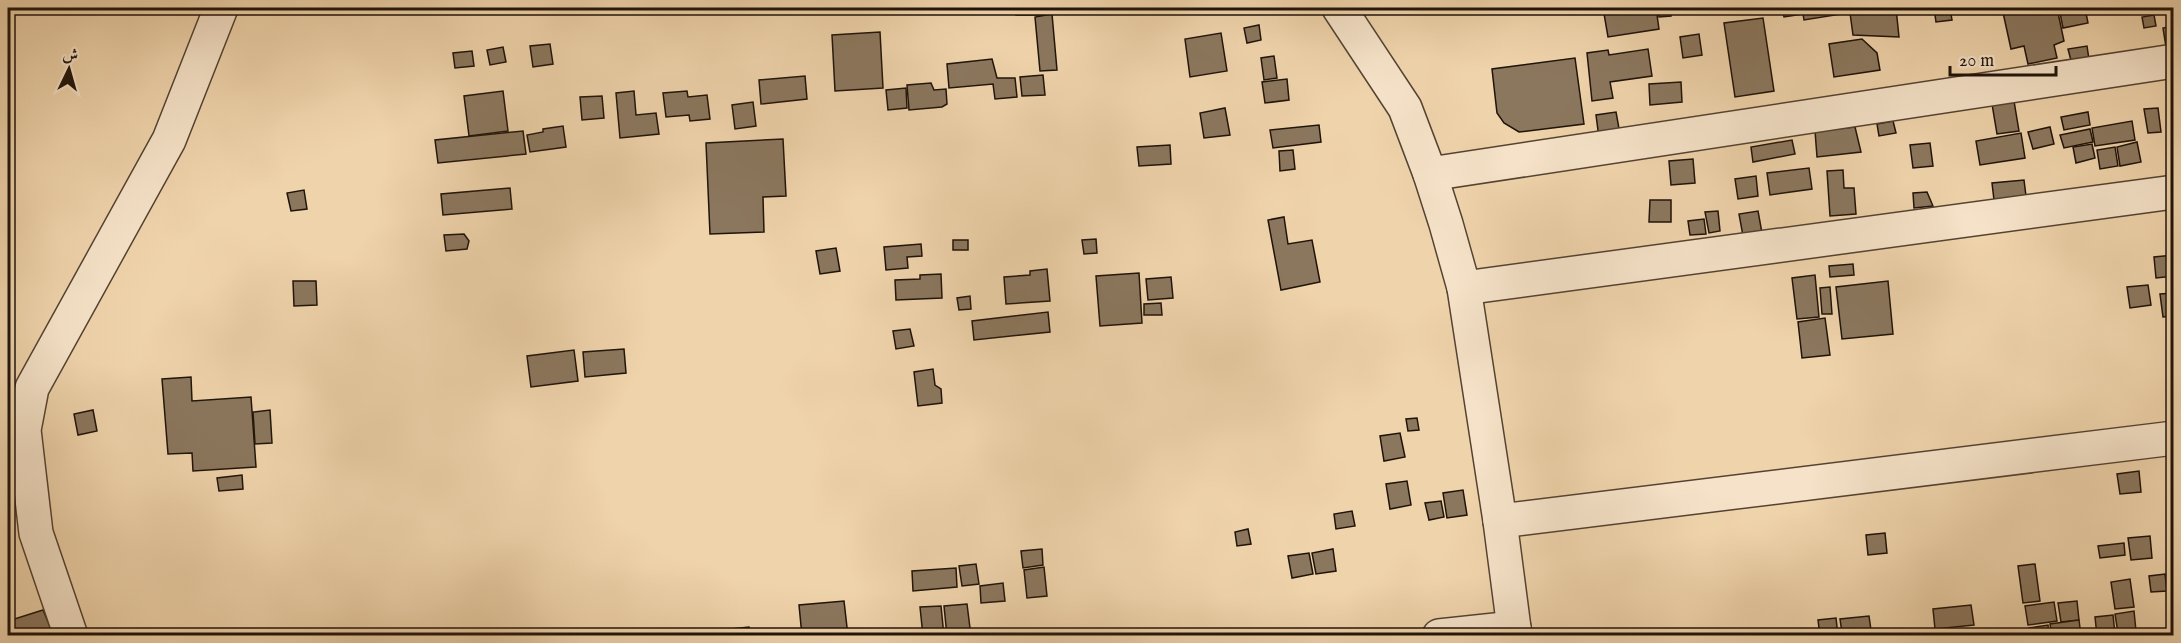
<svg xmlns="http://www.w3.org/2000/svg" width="2181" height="643" viewBox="0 0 2181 643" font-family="'IM FELL English',Amiri,serif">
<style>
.building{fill:#8b775e;stroke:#1f130a;stroke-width:1.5}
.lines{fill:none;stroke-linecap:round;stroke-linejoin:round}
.street-casing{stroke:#534332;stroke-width:36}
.street{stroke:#f5e2c8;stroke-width:33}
</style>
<rect width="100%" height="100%" fill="#efd3ab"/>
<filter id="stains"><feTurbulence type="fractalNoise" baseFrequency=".00333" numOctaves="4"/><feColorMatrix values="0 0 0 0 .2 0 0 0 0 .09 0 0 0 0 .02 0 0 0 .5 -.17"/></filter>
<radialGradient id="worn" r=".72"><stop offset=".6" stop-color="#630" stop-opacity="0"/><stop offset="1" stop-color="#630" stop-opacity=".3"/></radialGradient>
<!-- building -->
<g class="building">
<rect x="1016" y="8" width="26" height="7"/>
<path d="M 1603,8 L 1656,8 L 1659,29 L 1608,37 Z"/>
<path d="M 1658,8 L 1670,8 L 1671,16 L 1659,17 Z"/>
<path d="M 1782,8 L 1847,8 L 1848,13 L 1804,20 L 1803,14 L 1784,17 Z"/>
<path d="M 1896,8 L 1899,37 L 1853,35 L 1850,13 Z"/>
<path d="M 1934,8 L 1950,8 L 1952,20 L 1936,22 Z"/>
<path d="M 2002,8 L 2057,8 L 2064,41 L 2054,45 L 2057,58 L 2028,64 L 2024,46 L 2011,49 Z"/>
<path d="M 2059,8 L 2085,8 L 2088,23 L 2063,28 Z"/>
<path d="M 1052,14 L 1057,70 L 1040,71 L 1035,17 Z"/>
<path d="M 2154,15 L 2156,26 L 2144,28 L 2142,17 Z"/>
<path d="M 1763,18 L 1774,91 L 1735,97 L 1724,23 Z"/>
<path d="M 1259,25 L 1261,40 L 1247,43 L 1244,28 Z"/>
<path d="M 2174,26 L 2174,46 L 2166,47 L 2163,28 Z"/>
<path d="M 880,32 L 883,88 L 835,91 L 832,35 Z"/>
<path d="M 1221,33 L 1227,71 L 1190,77 L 1185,39 Z"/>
<path d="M 1699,34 L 1702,55 L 1683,58 L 1680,37 Z"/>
<path d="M 1862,39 L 1877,53 L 1880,70 L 1834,77 L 1829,44 Z"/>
<path d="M 550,44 L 553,64 L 533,67 L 530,46 Z"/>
<path d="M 2087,46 L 2090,66 L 2073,68 L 2068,49 Z"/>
<path d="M 503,47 L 506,62 L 490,65 L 487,50 Z"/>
<path d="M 1648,49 L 1652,76 L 1610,82 L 1613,98 L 1592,101 L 1587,53 L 1608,50 L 1609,55 Z"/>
<path d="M 472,51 L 474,66 L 455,68 L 453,53 Z"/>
<path d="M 1274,56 L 1277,78 L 1264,80 L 1261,58 Z"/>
<path d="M 1575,58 L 1584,124 L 1519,132 L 1504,123 L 1497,113 L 1492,69 Z"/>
<path d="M 992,59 L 997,78 L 1015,78 L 1017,97 L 995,99 L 993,84 L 949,88 L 947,64 Z"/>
<path d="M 1043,75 L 1045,95 L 1022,96 L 1020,77 Z"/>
<path d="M 805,76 L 807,99 L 761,104 L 759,80 Z"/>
<path d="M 1287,79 L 1289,100 L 1265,103 L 1262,82 Z"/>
<path d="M 1681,82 L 1682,102 L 1650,105 L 1649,84 Z"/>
<path d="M 931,83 L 934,90 L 946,89 L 947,104 L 942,107 L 909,110 L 907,85 Z"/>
<path d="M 906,88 L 907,108 L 888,110 L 886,90 Z"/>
<path d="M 503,91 L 508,131 L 469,136 L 464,96 Z"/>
<path d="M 634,91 L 636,115 L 656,113 L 659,134 L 620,138 L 616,93 Z"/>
<path d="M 687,91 L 688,97 L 707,95 L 710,119 L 690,121 L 689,115 L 666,117 L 663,93 Z"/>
<path d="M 602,96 L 604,118 L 582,120 L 580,97 Z"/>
<path d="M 2014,101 L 2019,131 L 1997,134 L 1992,104 Z"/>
<path d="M 753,102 L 756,126 L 735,129 L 732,105 Z"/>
<path d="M 1225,108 L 1230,135 L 1204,138 L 1200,113 Z"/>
<path d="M 2158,108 L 2161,132 L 2148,133 L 2144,109 Z"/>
<path d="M 1616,112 L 1620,134 L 1599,138 L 1596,115 Z"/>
<path d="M 2088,112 L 2090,125 L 2064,130 L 2061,117 Z"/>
<path d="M 1893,121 L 1896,133 L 1879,136 L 1877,124 Z"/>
<path d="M 2132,121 L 2135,140 L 2095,146 L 2092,128 Z"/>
<path d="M 1319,125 L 1321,142 L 1273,148 L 1270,130 Z"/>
<path d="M 563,126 L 566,147 L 530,152 L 527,135 L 543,132 L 543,129 Z"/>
<path d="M 1855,127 L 1861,152 L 1817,157 L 1815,131 Z"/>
<path d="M 2050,127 L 2054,144 L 2033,149 L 2028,132 Z"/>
<path d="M 2090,129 L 2093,142 L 2064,148 L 2060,135 Z"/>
<path d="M 523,131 L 526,154 L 438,163 L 435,140 Z"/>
<path d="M 2021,133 L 2025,158 L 1980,165 L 1976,141 Z"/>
<path d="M 783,139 L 786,196 L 763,197 L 764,232 L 710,234 L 706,143 Z"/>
<path d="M 1792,140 L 1795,154 L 1753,162 L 1751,147 Z"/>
<path d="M 2137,142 L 2141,162 L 2120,166 L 2117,147 Z"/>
<path d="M 1930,143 L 1933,166 L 1913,168 L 1910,145 Z"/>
<path d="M 2092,144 L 2095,158 L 2076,163 L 2073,147 Z"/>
<path d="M 1170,145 L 1171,164 L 1139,166 L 1137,147 Z"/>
<path d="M 2115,147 L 2118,166 L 2100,169 L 2097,150 Z"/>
<path d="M 1293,150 L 1295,169 L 1280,171 L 1279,151 Z"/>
<path d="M 1693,159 L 1695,183 L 1671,185 L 1669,161 Z"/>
<path d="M 1809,168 L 1812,189 L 1770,195 L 1767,173 Z"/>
<path d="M 1843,170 L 1844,188 L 1854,188 L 1856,214 L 1830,216 L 1827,171 Z"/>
<path d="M 1756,176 L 1758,196 L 1738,199 L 1735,179 Z"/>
<path d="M 2024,180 L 2026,196 L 1994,200 L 1992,183 Z"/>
<path d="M 510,188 L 512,209 L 443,215 L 441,194 Z"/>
<path d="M 304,190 L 307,209 L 291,211 L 287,193 Z"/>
<path d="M 1927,192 L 1933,206 L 1914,208 L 1913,193 Z"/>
<path d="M 1650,200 L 1671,200 L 1671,222 L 1649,222 Z"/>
<path d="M 1718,211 L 1720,231 L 1709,233 L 1705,212 Z"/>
<path d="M 1758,211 L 1762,233 L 1743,236 L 1739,214 Z"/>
<path d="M 1284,217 L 1288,244 L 1312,240 L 1320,282 L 1281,290 L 1268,220 Z"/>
<path d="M 1704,219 L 1706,234 L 1690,235 L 1688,221 Z"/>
<path d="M 464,234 L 469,241 L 467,249 L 446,251 L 444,235 Z"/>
<path d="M 1096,239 L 1097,253 L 1084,254 L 1082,240 Z"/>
<rect x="953" y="240" width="15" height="10"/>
<path d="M 921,244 L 922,256 L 907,257 L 908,268 L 886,270 L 884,247 Z"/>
<path d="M 836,248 L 840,271 L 820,274 L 816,251 Z"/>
<path d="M 2174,255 L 2174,276 L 2156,278 L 2154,257 Z"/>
<path d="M 1853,264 L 1854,275 L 1830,277 L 1829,266 Z"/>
<path d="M 1047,269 L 1050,301 L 1006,304 L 1004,277 L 1030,275 L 1030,271 Z"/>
<path d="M 1139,273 L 1142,323 L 1100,326 L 1096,276 Z"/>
<path d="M 941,274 L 942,298 L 896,300 L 895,280 L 920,279 L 920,275 Z"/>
<path d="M 1815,275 L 1819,317 L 1797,319 L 1792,278 Z"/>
<path d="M 1171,277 L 1173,298 L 1148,300 L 1146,279 Z"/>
<path d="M 293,281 L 316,281 L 317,305 L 294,306 Z"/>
<path d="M 1888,281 L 1893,334 L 1842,339 L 1836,287 Z"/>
<path d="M 2148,285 L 2151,305 L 2130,308 L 2127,287 Z"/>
<path d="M 1830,287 L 1832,314 L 1822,314 L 1820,288 Z"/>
<path d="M 2174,293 L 2174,316 L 2163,317 L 2160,294 Z"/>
<path d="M 970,296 L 971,309 L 959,310 L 957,298 Z"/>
<path d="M 1161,303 L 1162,315 L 1144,315 L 1144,304 Z"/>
<path d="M 1048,312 L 1050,332 L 974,340 L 972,321 Z"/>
<path d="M 1825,318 L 1830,355 L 1802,358 L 1798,322 Z"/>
<path d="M 910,329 L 914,346 L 896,349 L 893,331 Z"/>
<path d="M 624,349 L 626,373 L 585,377 L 583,352 Z"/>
<path d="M 574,350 L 578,381 L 531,387 L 527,356 Z"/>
<path d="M 933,369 L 935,385 L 941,389 L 942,403 L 918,406 L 914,372 Z"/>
<path d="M 191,377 L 192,401 L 251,397 L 256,467 L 193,471 L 192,453 L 168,454 L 162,379 Z"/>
<path d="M 93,410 L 97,431 L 78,435 L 74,414 Z"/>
<path d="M 270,410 L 272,443 L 255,444 L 253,412 Z"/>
<path d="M 1417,418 L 1419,430 L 1408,431 L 1406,419 Z"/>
<path d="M 1400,433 L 1405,457 L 1384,461 L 1380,436 Z"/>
<path d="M 2139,471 L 2141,492 L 2120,494 L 2117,474 Z"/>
<path d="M 242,475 L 243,489 L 219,491 L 217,478 Z"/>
<path d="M 1407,481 L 1411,505 L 1390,509 L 1386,484 Z"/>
<path d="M 1463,490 L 1467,515 L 1447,518 L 1443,493 Z"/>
<path d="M 1441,501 L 1444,517 L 1429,520 L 1425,503 Z"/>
<path d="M 1352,511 L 1355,526 L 1336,529 L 1334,514 Z"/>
<path d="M 1248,529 L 1251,544 L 1237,546 L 1235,532 Z"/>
<path d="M 1885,533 L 1887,553 L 1868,555 L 1866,535 Z"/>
<path d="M 2150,536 L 2152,558 L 2131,560 L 2128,538 Z"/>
<path d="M 2124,543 L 2125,555 L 2100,558 L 2098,546 Z"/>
<path d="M 1042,549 L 1043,565 L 1023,568 L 1021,551 Z"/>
<path d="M 1333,549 L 1336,571 L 1316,574 L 1312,553 Z"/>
<path d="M 1309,553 L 1313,574 L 1292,578 L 1288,556 Z"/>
<path d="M 976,564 L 979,584 L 962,586 L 959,566 Z"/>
<path d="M 2035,564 L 2040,601 L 2023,603 L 2018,566 Z"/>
<path d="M 1044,567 L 1047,596 L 1027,598 L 1024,570 Z"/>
<path d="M 956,568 L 957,587 L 913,591 L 912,571 Z"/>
<path d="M 2165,574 L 2167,591 L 2151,592 L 2149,576 Z"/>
<path d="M 2130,579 L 2134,607 L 2115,609 L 2111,582 Z"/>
<path d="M 1003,583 L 1005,601 L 981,603 L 980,586 Z"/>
<path d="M 844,601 L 848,636 L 802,636 L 799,605 Z"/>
<path d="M 2077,601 L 2079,620 L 2061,622 L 2058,603 Z"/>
<path d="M 2054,602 L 2057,621 L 2028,625 L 2025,606 Z"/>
<path d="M 967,604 L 971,636 L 947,636 L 944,606 Z"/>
<path d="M 1971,605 L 1974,625 L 1935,629 L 1933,609 Z"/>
<path d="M 941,606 L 944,636 L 923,636 L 920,607 Z"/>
<path d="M 43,610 L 52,631 L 38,636 L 8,636 L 8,621 Z"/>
<path d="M 2134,611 L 2136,631 L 2118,633 L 2115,614 Z"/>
<path d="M 2113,615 L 2115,634 L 2097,636 L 2095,617 Z"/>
<path d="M 1869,616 L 1871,630 L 1842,633 L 1840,619 Z"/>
<path d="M 1836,618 L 1838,636 L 1820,636 L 1818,620 Z"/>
<path d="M 2079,620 L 2081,636 L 2052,636 L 2050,624 Z"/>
<path d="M 2048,625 L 2049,636 L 2030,636 L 2029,628 Z"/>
<path d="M 749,627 L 750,636 L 723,636 L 722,630 Z"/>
<path d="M 2172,628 L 2172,636 L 2159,636 L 2159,630 Z"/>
<path d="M 1904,632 L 1905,636 L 1873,636 Z"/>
</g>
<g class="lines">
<defs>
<g id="street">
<path d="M 1339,8 L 1405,108 L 1430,174 L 1446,224 L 1464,288 L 1500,521 L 1515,636"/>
<path d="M 1430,174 L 2174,61"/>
<path d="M 1464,288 L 2174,192"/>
<path d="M 1500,521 L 2174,438"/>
<path d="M 71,636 L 36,533 L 24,430 L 32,388 L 169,140 L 221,8"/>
<path d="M 1439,636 L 1514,628"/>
</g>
</defs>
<!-- street casing -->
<use href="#street" class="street-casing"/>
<!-- street -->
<use href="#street" class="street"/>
</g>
<!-- margin -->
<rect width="2181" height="643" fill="none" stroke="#efd3ab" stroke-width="30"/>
<rect x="9" y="9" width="2163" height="625" fill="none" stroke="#1f130a" stroke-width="3"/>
<rect x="15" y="15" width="2151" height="613" fill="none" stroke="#1f130a" stroke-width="1.5"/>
<!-- north arrow -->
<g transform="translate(69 69) rotate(5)" stroke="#f5e2c8" stroke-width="4.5" paint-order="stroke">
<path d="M0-4.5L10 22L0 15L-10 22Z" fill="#1f130a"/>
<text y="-9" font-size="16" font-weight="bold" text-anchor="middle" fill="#1f130a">ش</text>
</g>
<!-- scale -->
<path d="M1950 66v9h106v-9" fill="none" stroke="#1f130a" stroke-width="3"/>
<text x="1959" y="66" font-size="18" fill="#1f130a" stroke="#f5e2c8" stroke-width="4.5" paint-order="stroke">20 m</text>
<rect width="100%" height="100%" filter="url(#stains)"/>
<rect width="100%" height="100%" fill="url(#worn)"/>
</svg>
